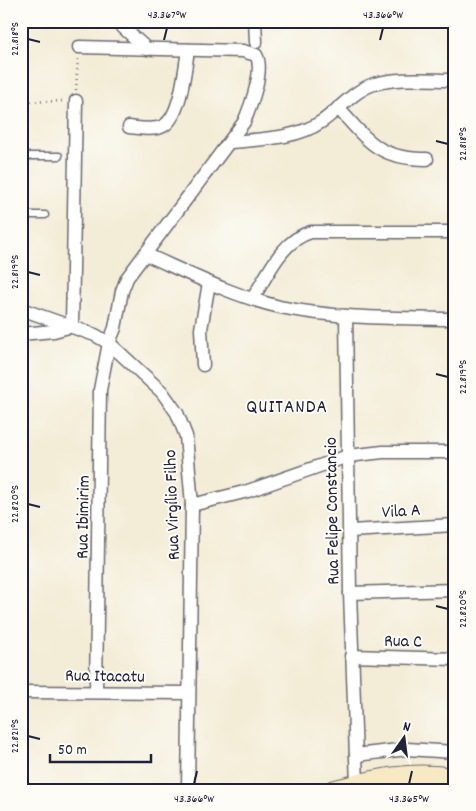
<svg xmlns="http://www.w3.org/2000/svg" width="476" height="811" viewBox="0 0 476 811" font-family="Dekko,sans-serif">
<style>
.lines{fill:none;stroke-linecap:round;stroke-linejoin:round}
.service-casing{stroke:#6b6971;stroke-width:9}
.minor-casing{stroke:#6b6971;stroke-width:15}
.secondary-casing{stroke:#6b6971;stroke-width:21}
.path{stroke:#6b6971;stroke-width:2.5;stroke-dasharray:1 4;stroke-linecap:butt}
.service{stroke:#fff;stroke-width:6}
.minor{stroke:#fff;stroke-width:12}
.secondary{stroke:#f6e9c3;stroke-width:19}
.ticks{fill:none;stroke:#22223b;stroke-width:2}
.labels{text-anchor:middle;stroke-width:4;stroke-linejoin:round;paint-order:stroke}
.street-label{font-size:18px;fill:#22223b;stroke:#fdfcf7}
.neighbourhood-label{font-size:19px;letter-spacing:1px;fill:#22223b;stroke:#fdfcf7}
.neatline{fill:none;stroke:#22223b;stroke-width:2}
.ticks-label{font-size:12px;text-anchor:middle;fill:#22223b}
</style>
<rect width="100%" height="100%" fill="#fdfcf7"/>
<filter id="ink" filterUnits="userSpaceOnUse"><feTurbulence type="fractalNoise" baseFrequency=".02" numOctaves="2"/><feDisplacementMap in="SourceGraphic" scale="10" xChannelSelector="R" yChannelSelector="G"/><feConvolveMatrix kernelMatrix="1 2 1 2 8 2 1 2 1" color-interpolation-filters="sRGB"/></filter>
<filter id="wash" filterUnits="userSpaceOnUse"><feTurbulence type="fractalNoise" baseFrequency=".0096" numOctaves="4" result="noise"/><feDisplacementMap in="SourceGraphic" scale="20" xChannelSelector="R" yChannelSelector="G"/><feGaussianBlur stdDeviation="1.12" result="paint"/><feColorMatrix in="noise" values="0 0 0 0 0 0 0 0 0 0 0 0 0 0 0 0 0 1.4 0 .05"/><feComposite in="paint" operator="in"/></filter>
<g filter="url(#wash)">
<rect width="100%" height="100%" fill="#f3ecd6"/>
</g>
<g filter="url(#ink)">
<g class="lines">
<defs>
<g id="service">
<path d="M 21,156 L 59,156"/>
<path d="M 21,215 L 45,215"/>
</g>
<g id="minor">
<path d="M 116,21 L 147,49"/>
<path d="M 255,21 L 256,42"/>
<path d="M 79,47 L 243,51 L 256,55 C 265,69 250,108 244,122 L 127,278 L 122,291 L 115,328 L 109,343 L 100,390 L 96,692"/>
<path d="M 338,108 C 369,142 379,159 427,159"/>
<path d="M 129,127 C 139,128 154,131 163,126 C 181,117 185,68 188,50"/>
<path d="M 231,142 C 260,139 296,139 321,122 C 339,110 353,91 374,84 C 399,77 428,80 455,80"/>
<path d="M 145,254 C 188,273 233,296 280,307 C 337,319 397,318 455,319"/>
<path d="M 253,298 C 268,274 282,240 311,232 L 455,232"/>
<path d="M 21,309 L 95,335 L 109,343 L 162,392 L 177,413 L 186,436 L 192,505 L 188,790"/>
<path d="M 346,316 L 350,593 L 357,784"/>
<path d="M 21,334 L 54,331 L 72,326 L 76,101"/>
<path d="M 203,365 L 201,329 L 209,283"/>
<path d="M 192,505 L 248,491 L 348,456 L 383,452 L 455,452"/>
<path d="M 350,531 L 455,525"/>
<path d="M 350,593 L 455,590"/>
<path d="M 351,656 L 455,659"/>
<path d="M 21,692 L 189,693"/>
<path d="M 356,755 L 407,749 L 455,752"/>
<path d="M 402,775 L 403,790"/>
<path d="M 436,790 L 439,775"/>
</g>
<path id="secondary" d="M 334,790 C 375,779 412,770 455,778"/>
</defs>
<!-- service casing -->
<use href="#service" class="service-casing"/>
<!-- minor casing -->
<use href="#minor" class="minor-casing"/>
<!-- secondary casing -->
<use href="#secondary" class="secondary-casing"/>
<!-- path -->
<g class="path">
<path d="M 76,90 L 78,58"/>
<path d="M 21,102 L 63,101"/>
</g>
<!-- service -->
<use href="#service" class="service"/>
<!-- minor -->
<use href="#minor" class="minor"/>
<!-- secondary -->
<use href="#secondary" class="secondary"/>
</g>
</g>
<!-- ticks -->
<path class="ticks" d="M 28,39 L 40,42M 164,40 L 167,28M 380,40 L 383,28M 436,141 L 448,144M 28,272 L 40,275M 436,374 L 448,377M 28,504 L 40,507M 436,606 L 448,609M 28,736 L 40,739M 194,784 L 197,771M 409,784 L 412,771"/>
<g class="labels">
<!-- street labels -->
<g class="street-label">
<text transform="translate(171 505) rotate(-92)" y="6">Rua Virgílio Filho</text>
<text transform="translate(401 510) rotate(-4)" y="6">Vila A</text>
<text transform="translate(331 511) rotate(-91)" y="6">Rua Felipe Constancio</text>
<text transform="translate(82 517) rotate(-89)" y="6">Rua Ibimirim</text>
<text transform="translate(403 640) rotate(1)" y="6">Rua C</text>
<text transform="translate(105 675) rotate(1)" y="6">Rua Itacatu</text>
</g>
<!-- neighbourhood labels -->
<g class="neighbourhood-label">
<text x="287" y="412">QUITANDA</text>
</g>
</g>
<!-- margin -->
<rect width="476" height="811" fill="none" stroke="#fdfcf7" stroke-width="55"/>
<!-- north arrow -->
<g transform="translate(404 738) rotate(14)" stroke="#fdfcf7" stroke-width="4" paint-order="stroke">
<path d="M0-4L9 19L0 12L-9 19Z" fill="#22223b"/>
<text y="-8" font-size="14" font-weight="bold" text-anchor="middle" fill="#22223b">N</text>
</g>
<!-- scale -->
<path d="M50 754v8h101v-8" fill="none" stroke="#22223b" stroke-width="2.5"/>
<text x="58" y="754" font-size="15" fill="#22223b" stroke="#fdfcf7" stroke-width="4" paint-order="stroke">50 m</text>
<rect x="28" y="28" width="420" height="756" class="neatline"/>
<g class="ticks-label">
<text x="167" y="18">43.367°W</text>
<text x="383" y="18">43.366°W</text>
<text transform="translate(14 39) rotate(-90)" y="4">22.818°S</text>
<text transform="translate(462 144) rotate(-90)" y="4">22.818°S</text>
<text transform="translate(14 272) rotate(-90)" y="4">22.819°S</text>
<text transform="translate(462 377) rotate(-90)" y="4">22.819°S</text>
<text transform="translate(14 504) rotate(-90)" y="4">22.820°S</text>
<text transform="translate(462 609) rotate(-90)" y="4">22.820°S</text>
<text transform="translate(14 736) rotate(-90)" y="4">22.821°S</text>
<text x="194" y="802">43.366°W</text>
<text x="409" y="802">43.365°W</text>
</g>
</svg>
